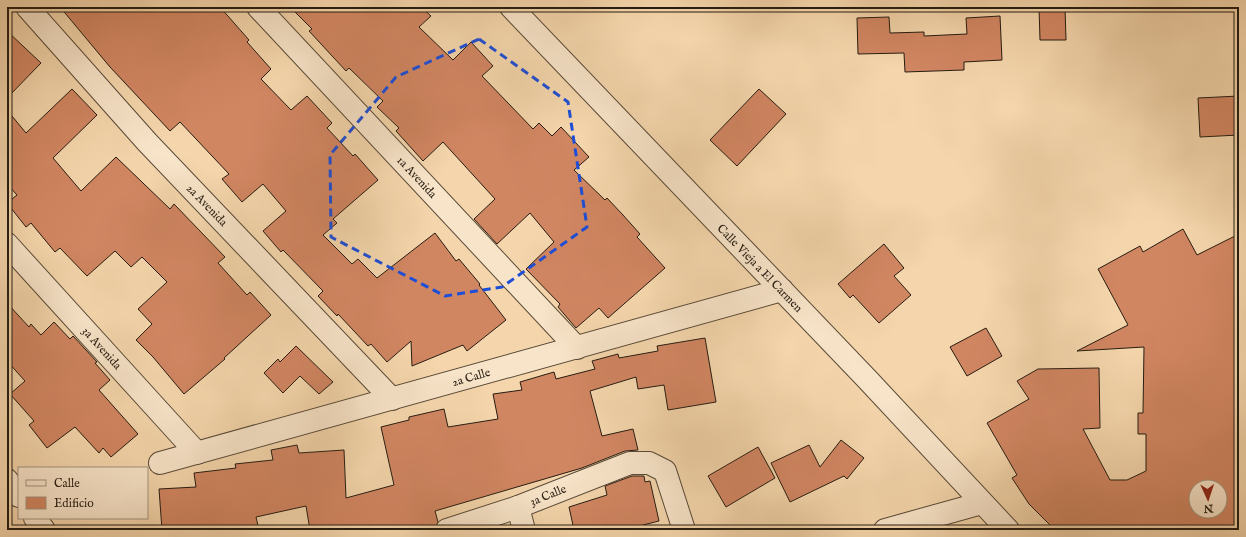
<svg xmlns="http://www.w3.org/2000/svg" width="1246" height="537" viewBox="0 0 1246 537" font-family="'IM FELL English',serif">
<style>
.building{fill:#d18662;stroke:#251c11;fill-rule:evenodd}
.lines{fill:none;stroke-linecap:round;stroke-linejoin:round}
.minor-casing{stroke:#594a38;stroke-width:24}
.tertiary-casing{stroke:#594a38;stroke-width:24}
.minor{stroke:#f8e4c9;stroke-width:22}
.tertiary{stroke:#f8e4c9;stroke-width:22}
.marked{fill:none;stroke:#1d4ed8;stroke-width:3;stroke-dasharray:8 5;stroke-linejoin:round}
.labels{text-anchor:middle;stroke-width:3;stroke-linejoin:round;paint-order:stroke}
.street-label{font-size:12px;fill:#251c11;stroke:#f8e4c9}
</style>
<rect width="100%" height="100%" fill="#f5d6ac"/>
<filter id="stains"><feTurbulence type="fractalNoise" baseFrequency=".005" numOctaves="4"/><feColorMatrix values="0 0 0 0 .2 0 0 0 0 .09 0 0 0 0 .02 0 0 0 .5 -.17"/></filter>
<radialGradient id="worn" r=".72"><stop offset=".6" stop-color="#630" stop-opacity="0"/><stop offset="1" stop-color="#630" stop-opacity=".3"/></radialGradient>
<!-- building -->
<g class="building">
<path d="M 60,7 L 220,7 L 249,40 L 247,42 L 271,69 L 261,79 L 291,110 L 307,96 L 332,123 L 327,128 L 353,156 L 355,154 L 378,180 L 333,219 L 337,223 L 323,235 L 352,264 L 358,259 L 377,278 L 435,233 L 456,261 L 459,259 L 480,284 L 479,285 L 506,320 L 467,351 L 463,345 L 412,366 L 411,341 L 387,362 L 371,344 L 368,346 L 338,314 L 337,316 L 318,296 L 323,291 L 283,250 L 281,252 L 263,231 L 286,211 L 263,184 L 242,202 L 222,179 L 229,174 L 180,122 L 170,131 L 110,67 Z"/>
<path d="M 290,7 L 421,7 L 431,16 L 419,27 L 453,60 L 471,42 L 493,66 L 482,76 L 533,129 L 539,123 L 552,136 L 561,127 L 589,157 L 574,170 L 605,200 L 607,198 L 623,215 L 640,234 L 637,237 L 665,268 L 608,318 L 599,308 L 576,328 L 558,307 L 560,304 L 526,269 L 554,242 L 530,213 L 497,244 L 474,219 L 495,199 L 443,142 L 423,161 L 396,131 L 399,128 L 377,107 L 383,101 L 349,68 L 346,71 L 309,31 L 312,29 Z"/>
<path d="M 1039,7 L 1065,7 L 1066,40 L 1040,40 Z"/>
<path d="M 1000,16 L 1002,60 L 964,62 L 964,70 L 905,72 L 904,53 L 858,54 L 857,18 L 889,17 L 890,33 L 924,32 L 924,36 L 967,34 L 966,18 Z"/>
<path d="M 7,31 L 41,63 L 7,98 Z"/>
<path d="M 72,89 L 97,115 L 53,158 L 81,191 L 116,157 L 170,209 L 174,204 L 225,257 L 218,263 L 247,295 L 250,292 L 271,315 L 224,358 L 225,359 L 184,394 L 153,357 L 136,340 L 152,324 L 138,309 L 167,282 L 142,257 L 131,267 L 115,251 L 87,276 L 60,248 L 55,252 L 31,223 L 26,227 L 7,203 L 17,195 L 7,184 L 7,110 L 26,133 Z"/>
<path d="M 759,89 L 786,114 L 737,166 L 710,140 Z"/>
<path d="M 1239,96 L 1239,135 L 1200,137 L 1198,98 Z"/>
<path d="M 1183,229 L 1197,255 L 1239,234 L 1239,530 L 1055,530 L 1029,504 L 1012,478 L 1017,475 L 987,423 L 1029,399 L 1017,381 L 1038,369 L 1099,368 L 1100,428 L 1083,429 L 1110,480 L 1127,480 L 1146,471 L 1146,434 L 1138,434 L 1138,413 L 1143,413 L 1144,347 L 1077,351 L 1128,325 L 1098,269 L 1140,246 L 1143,252 ZM 1196,487 L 1220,487 L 1220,511 L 1196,511 Z"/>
<path d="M 884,244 L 904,268 L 894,276 L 911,295 L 879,323 L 853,295 L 850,298 L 838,284 Z"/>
<path d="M 7,303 L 29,327 L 31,324 L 41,335 L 54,322 L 70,339 L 73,336 L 97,362 L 95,363 L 110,380 L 99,390 L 138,434 L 111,457 L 103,448 L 99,453 L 75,427 L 47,448 L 29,425 L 34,421 L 10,394 L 25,381 L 7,361 Z"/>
<path d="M 986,328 L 1002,356 L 967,376 L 950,347 Z"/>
<path d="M 705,338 L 716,402 L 668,410 L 664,385 L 638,389 L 636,377 L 590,391 L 602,436 L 633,429 L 638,450 L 625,451 L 582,468 L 435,511 L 438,522 L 435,530 L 310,530 L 306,506 L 256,517 L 259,530 L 162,530 L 159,489 L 196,487 L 194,473 L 236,468 L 235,464 L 273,460 L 271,450 L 297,445 L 299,453 L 344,450 L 346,498 L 394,485 L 381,427 L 409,420 L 409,417 L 444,409 L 448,427 L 498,419 L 493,394 L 522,390 L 520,382 L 554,372 L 556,379 L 595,369 L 592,361 L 618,354 L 619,358 L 658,351 L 657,346 Z"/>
<path d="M 296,346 L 333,382 L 319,394 L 300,376 L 283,393 L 264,373 L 278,359 L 280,362 Z"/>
<path d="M 841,440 L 864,458 L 847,479 L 844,476 L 790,502 L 771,463 L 809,445 L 820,467 Z"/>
<path d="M 758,447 L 775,478 L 726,507 L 708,476 Z"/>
<path d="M 632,476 L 644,476 L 645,482 L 650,481 L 659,521 L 643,525 L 644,530 L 574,530 L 569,507 L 607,495 L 605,486 Z"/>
</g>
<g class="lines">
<defs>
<g id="minor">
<path d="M 27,7 L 147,142 L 392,399"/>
<path d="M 258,7 L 577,348"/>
<path d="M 7,244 L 197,453"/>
<path d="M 160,463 L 782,290"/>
<path d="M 7,480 L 19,496"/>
<path d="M 518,507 L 524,530"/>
<path d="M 35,518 L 44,530"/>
<path d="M 447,530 L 518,507 L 630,463 L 649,463 L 665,471 L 684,530"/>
<path d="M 885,530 L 982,503"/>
</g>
<path id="tertiary" d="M 511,7 L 867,379 L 1008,530"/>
</defs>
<!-- minor casing -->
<use href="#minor" class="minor-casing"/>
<!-- tertiary casing -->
<use href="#tertiary" class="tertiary-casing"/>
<!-- minor -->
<use href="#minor" class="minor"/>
<!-- tertiary -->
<use href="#tertiary" class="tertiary"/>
</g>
<!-- marked area -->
<path class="marked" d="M 479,39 L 568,102 L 587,227 L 502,287 L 445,296 L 331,237 L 330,155 L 396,77 Z"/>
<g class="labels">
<!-- street labels -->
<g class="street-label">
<text transform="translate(417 177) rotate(47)" y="4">1a Avenida</text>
<text transform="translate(207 205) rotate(46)" y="4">2a Avenida</text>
<text transform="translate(760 268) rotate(46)" y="4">Calle Vieja a El Carmen</text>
<text transform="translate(102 348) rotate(48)" y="4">3a Avenida</text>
<text transform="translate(471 377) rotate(-16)" y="4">2a Calle</text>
<text transform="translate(548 495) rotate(-22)" y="4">3a Calle</text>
</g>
</g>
<!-- margin -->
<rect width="1246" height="537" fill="none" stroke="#f5d6ac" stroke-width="24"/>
<rect x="8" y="8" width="1230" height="521" fill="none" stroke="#251c11" stroke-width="2"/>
<rect x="12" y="12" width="1222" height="513" fill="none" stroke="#251c11"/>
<!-- legend -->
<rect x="18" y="467" width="130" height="52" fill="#f8e4c9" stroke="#a4947f"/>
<rect x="26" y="480" width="20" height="6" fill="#f8e4c9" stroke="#a4947f"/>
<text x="54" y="487" font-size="12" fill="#251c11">Calle</text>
<rect x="26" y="497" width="20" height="12" fill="#d18662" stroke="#a4947f"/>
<text x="54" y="507" font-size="12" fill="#251c11">Edificio</text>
<!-- north arrow -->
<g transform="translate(1208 499) rotate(177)"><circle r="19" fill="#f8e4c9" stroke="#a4947f"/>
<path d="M0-3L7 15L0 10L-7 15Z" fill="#8f2418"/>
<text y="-6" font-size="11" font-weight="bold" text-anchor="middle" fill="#251c11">N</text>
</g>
<rect width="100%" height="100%" filter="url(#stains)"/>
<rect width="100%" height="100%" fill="url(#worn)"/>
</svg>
